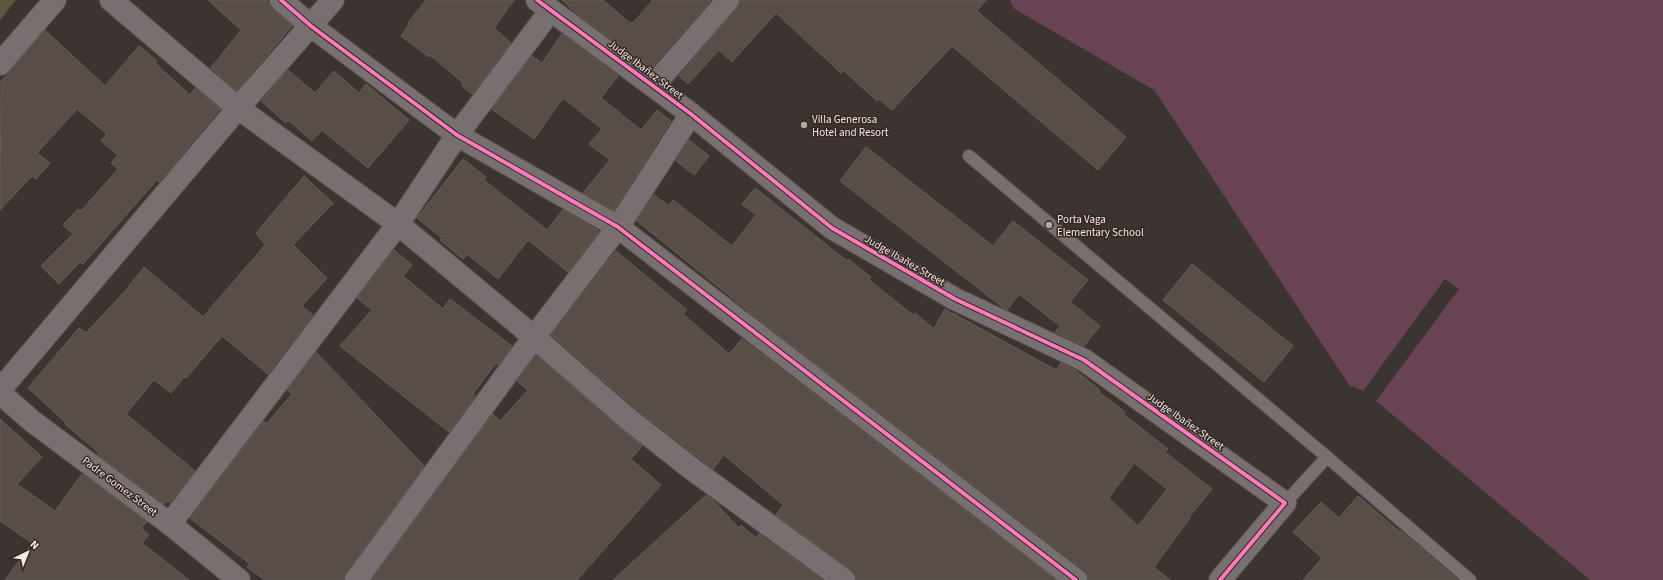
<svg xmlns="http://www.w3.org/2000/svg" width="1663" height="580" viewBox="0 0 1663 580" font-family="'Source Sans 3',sans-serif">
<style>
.green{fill:#60553d}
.water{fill:#674354}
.pier{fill:#3c3431}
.building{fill:#594e47;stroke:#635d59;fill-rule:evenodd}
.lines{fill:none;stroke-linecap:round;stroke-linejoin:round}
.service-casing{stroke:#58524e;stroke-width:14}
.minor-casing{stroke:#58524e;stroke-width:24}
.tertiary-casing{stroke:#58524e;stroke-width:24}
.service{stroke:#787070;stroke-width:12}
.minor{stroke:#787070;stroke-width:22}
.tertiary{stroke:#787070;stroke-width:22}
.cycleway-casing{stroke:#362723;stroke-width:6}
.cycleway{stroke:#fd7abc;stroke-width:4}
.poi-dot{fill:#b2a9a5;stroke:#362723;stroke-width:1.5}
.labels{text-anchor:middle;stroke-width:3;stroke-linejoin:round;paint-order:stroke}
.street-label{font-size:11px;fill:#f1e8e4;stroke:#362723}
.poi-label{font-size:11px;fill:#f1e8e4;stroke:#362723;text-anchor:start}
</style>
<rect width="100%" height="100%" fill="#3c3431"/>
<!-- green -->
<path class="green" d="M 0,0 L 16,0 L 0,20 Z"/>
<!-- water -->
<path class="water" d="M 1010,0 L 1663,0 L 1663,580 L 1590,580 L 1376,401 L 1360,389 L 1350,386 L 1154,90 L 1013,8 Z"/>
<!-- pier -->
<path class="pier" d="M 1445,279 L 1459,289 L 1376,401 L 1363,391 Z"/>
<!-- building -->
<g class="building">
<path d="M 208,0 L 267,0 L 273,9 L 292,26 L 237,91 L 211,68 L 241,30 Z"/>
<path d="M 426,0 L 514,0 L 494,28 L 511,43 L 472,94 L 462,86 L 463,85 L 462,82 L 430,55 L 429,57 L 401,36 L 409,24 L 408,23 Z"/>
<path d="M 562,0 L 603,0 L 631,24 L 632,22 L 633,23 L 653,0 L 711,0 L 651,69 L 635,55 L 634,56 L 577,14 Z"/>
<path d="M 740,0 L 986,0 L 977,11 L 1126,137 L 1098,170 L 952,46 L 892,110 L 879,99 L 877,101 L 843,70 L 841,73 L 776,13 L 732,62 L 719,50 L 688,84 L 679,76 L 737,8 Z"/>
<path d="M 45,30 L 105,86 L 139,46 L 157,61 L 155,63 L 190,95 L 195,88 L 220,109 L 159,182 L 157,180 L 83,264 L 80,262 L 59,284 L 41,266 L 73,234 L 63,225 L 78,209 L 81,211 L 118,169 L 111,163 L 118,155 L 101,141 L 107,134 L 77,109 L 37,153 L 50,163 L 36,179 L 32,176 L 0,210 L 1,81 Z"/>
<path d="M 562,34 L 618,76 L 601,98 L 641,130 L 657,110 L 671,121 L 614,210 L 583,193 L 610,160 L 589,144 L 602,129 L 563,98 L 534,139 L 492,109 L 532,56 L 542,63 Z"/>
<path d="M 288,70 L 315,93 L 334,71 L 359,93 L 366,84 L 409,120 L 368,168 L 322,130 L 312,141 L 288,120 L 286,123 L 261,101 Z"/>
<path d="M 689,140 L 709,156 L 694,175 L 676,161 Z"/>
<path d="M 866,147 L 993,246 L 1013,221 L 1088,280 L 1070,302 L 1100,326 L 1084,346 L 1055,332 L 1060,326 L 1019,294 L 1007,310 L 1005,309 L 840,181 Z"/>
<path d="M 463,159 L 486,177 L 484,180 L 547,230 L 563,210 L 599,231 L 568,272 L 528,240 L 498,279 L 467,254 L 463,259 L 440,240 L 442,238 L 417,218 Z"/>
<path d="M 304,176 L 333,203 L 293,245 L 327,278 L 302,306 L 313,315 L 268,374 L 222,336 L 186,378 L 184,377 L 171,393 L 154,380 L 126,414 L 195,471 L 170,503 L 168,501 L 164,504 L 98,455 L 99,453 L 65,424 L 66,423 L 28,388 L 79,328 L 86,333 L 126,290 L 144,267 L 203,317 L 265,245 L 256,233 Z"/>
<path d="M 755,188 L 847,261 L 848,259 L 871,277 L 869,280 L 913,315 L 915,313 L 934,329 L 945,309 L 1056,370 L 1061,363 L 1075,370 L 1100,390 L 1099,392 L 1125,412 L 1123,414 L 1168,449 L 1165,452 L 1212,489 L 1189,517 L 1190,518 L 1154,567 L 1170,580 L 1088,580 L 1087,575 L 1084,570 L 758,319 L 637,221 L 654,195 L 669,206 L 673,200 L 732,246 L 756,215 L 742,204 ZM 1134,463 L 1167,489 L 1138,526 L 1109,498 Z"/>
<path d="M 394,250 L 412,265 L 403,276 L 443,309 L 450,299 L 512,346 L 498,365 L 496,363 L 473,394 L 475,396 L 449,432 L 340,346 L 372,310 L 357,298 Z"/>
<path d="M 616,251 L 687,310 L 683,314 L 729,354 L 742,339 L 1056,580 L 856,580 L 855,575 L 851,570 L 776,515 L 783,505 L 724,455 L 713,469 L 635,408 L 551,335 Z"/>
<path d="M 1192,264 L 1293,346 L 1264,382 L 1163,300 Z"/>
<path d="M 316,352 L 424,466 L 346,573 L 344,580 L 265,580 L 247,567 L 250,564 L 190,518 L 264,421 L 266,424 L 292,394 L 287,390 Z"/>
<path d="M 536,355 L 619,427 L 642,446 L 631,459 L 661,485 L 577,580 L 371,580 L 493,414 L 500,421 L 528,390 L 517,381 Z"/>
<path d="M 0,419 L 42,457 L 17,484 L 55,511 L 82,474 L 147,522 L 141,528 L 149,535 L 142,543 L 189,580 L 5,580 L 32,543 L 0,521 Z"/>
<path d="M 706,495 L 713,500 L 739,528 L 741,525 L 756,538 L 759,534 L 823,580 L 613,580 Z"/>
<path d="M 1358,496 L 1400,532 L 1401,531 L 1458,580 L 1303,580 L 1322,558 L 1293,532 L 1321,502 L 1339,518 Z"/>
</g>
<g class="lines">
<defs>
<g id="service">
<path d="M 969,156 L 1327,457 L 1470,580"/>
<path d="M 1285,503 L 1327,457"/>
</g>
<g id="minor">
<path d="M 111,0 L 238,108 L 398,224 L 534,337 L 627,418 L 692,469 L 844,580"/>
<path d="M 281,0 L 311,26 L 457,135 L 618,227 L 1076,580"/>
<path d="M 653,86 L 728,0"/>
<path d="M 0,390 L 238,108 L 333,0"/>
<path d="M 170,524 L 398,224 L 457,135 L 551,10"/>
<path d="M 356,580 L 534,337 L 618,227 L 691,114"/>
</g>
<g id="tertiary">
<path d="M 537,0 L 691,114 L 832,228 L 955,299 L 1084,360 L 1285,503 L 1220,580"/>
<path d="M 0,64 L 55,0"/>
<path d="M 0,393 L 32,421 L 170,524 L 239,580"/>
</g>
</defs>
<!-- service casing -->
<use href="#service" class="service-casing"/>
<!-- minor casing -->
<use href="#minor" class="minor-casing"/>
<!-- tertiary casing -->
<use href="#tertiary" class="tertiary-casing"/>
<!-- service -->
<use href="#service" class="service"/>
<!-- minor -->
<use href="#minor" class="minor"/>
<!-- tertiary -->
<use href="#tertiary" class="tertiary"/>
<defs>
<g id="cycleway">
<path d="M 281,0 L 311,26 L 457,135 L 618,227 L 1076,580"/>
<path d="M 537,0 L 691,114 L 832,228 L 955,299 L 1084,360 L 1285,503 L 1220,580"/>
</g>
</defs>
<!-- cycleway casing -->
<use href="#cycleway" class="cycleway-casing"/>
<!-- cycleway -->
<use href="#cycleway" class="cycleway"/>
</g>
<!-- markers -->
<g class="poi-dot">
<circle cx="804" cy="125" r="4"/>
<circle cx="1049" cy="225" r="4"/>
</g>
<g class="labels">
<!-- street labels -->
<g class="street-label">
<text transform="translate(646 69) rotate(37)" y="4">Judge Ibañez Street</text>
<text transform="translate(905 260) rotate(30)" y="4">Judge Ibañez Street</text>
<text transform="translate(1186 421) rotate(35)" y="4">Judge Ibañez Street</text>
<text transform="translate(120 486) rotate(37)" y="4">Padre Gomez Street</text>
</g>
<!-- poi labels -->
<g class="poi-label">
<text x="812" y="123">Villa Generosa<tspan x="812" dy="13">Hotel and Resort</tspan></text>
<text x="1057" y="223">Porta Vaga<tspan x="1057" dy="13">Elementary School</tspan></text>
</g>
</g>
<!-- north arrow -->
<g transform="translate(28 552) rotate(43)" stroke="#362723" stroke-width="3" paint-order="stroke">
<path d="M0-3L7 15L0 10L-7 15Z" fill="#f1e8e4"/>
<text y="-6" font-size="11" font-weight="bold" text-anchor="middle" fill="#f1e8e4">N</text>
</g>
</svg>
